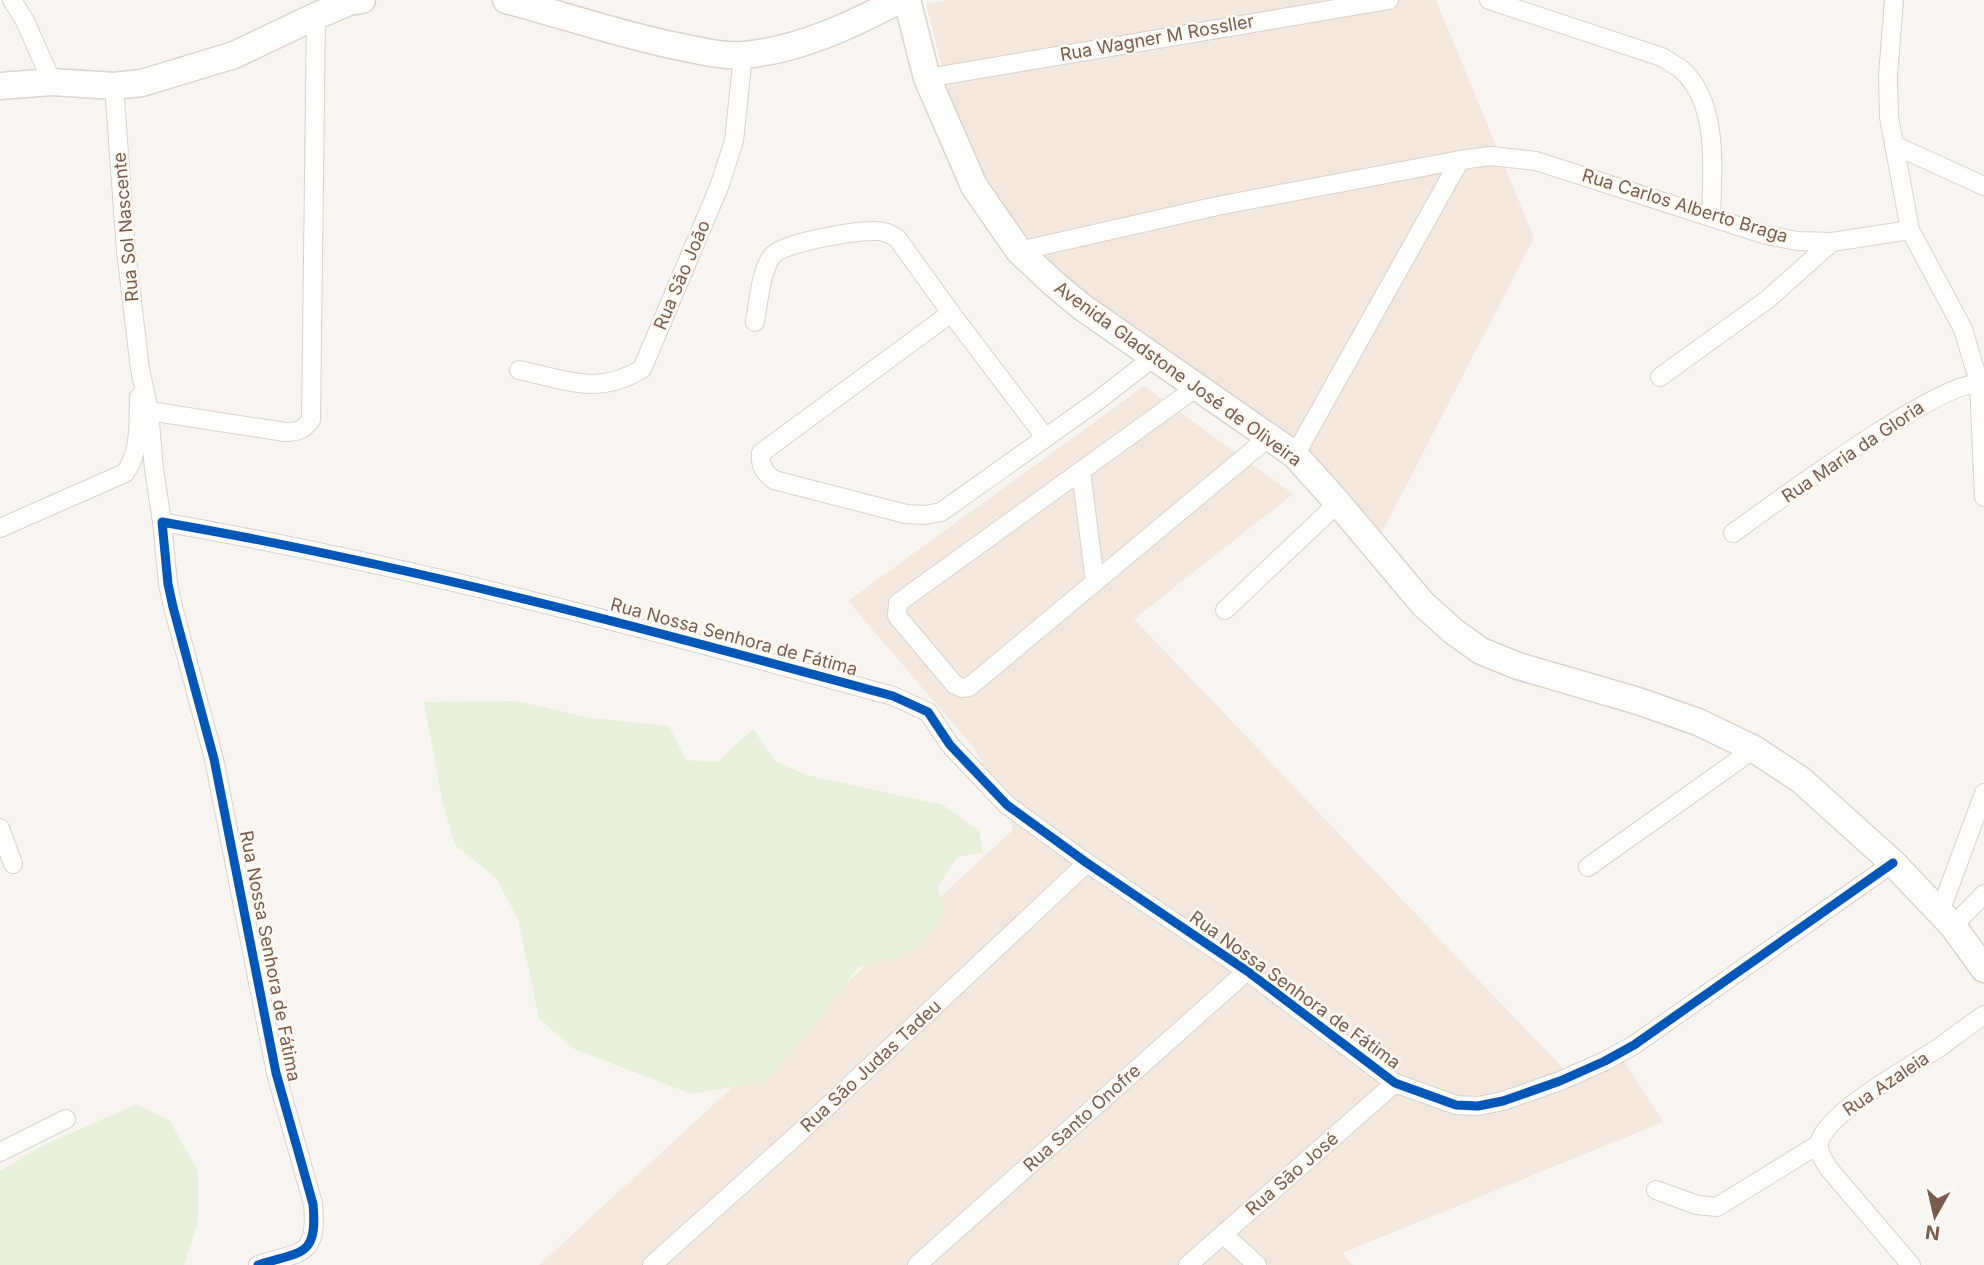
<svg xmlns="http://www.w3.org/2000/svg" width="1984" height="1265" viewBox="0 0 1984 1265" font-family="Inter,sans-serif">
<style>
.residential{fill:#f2e8de}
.green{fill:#e7f0db}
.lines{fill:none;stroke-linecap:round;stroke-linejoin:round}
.street-casing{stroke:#d7d1cb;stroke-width:20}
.secondary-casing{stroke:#d9d2cb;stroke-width:29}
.street{stroke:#fefefd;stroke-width:18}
.secondary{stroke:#fefefd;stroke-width:26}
.cycleway-casing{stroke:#fffaf3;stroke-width:13}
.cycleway{stroke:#0057b8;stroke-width:9}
.labels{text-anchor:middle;stroke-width:5;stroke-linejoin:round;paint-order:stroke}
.street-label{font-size:18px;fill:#7a5c4d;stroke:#fffaf3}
</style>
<rect width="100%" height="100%" fill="#f9f5f0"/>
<!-- residential -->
<g class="residential">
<path d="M 950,0 L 1436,0 L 1534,238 L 1380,536 L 1072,297 L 1027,249 L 979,177 L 950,98 L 926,4 Z"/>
<path d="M 1144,386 L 1293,494 L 1134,619 L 1576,1082 L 1623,1059 L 1663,1122 L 1342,1253 L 1353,1265 L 539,1265 L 1013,830 L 1007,805 L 973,747 L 848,601 Z"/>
</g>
<!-- green -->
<g class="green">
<path d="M 517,701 L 590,718 L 669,726 L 686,760 L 717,762 L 753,729 L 775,761 L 806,775 L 943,805 L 979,831 L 983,852 L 957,857 L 938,887 L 944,913 L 919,945 L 890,959 L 858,967 L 808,1032 L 764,1081 L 692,1094 L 574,1049 L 539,1018 L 518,919 L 496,878 L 455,845 L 442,800 L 424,702 Z"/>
<path d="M 137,1104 L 170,1121 L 198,1172 L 198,1222 L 184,1265 L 0,1265 L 0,1171 L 44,1145 Z"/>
</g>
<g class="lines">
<defs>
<g id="street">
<path d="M 12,0 L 25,21 L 52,82"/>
<path d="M 1489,0 L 1662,57 C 1668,61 1675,65 1681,69 C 1720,104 1712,170 1711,217"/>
<path d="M 1894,0 L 1888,76 L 1889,117 L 1910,230 L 1963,329 L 1979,383 L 1984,497"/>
<path d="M 927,78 L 1389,0"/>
<path d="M 114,86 L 126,251 L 140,369 L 149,411 L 154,469 L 162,522"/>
<path d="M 1894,145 L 1984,186"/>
<path d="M 1019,251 L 1217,206 L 1460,160 L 1491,156 L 1536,161 L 1766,235 L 1797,241 L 1832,242 L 1910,230"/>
<path d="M 951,313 L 1045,437"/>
<path d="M 755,322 C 758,305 761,268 773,255 C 786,242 857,230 877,231 C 885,231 890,234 897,238 L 951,313 L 761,453 C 760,467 764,472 774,480 L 906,514 L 924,515 L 941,512 L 1096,402 L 1154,357"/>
<path d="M 519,370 C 567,380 597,396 642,369 L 719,187 L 734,141 L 743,55"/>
<path d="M 1660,377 L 1768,299 L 1832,242"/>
<path d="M 1197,387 L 898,603 L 897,616 L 955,685 L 962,688 L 969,687 L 1269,437"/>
<path d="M 149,411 L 285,432 C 298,432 303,430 311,420 L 316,16"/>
<path d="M 1295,455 L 1460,160"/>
<path d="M 1081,471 L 1095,582"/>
<path d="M 0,528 L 125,473 C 141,451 138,423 139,397"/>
<path d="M 1733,533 C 1769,508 1950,371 1984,385"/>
<path d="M 1225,610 L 1338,503"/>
<path d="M 0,828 L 13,864"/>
<path d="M 1588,867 L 1754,749"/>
<path d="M 1940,912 L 1984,793"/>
<path d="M 1953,926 L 1984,894"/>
<path d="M 0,1152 L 66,1119"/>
<path d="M 1656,1190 L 1697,1205 L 1717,1207 L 1819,1144"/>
<path d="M 1223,1234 L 1257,1265"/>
<path d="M 258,1265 C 301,1251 318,1258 313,1204 L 276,1073 L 214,759 L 173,607 L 168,584 L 162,522 C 410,565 651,630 893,696 L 928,712 L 950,745 L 1007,805 L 1087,863 L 1247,971 L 1395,1083 L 1456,1105 L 1478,1106 L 1503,1101 L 1560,1081 L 1605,1061 L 1634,1045 L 1893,863"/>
<path d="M 652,1265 L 797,1135 L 1087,863"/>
<path d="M 917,1265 L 1247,971"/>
<path d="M 1188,1265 L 1395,1083"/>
<path d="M 1911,1265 L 1829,1169 C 1825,1162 1818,1154 1819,1145 C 1821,1115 1915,1064 1940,1047 C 1955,1036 1969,1025 1984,1015"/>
</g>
<g id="secondary">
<path d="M 506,0 C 563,15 618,34 676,46 C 697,50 722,57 744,55 C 799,50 852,25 899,0"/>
<path d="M 907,0 L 927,78 L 974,186 L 1019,251 L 1052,282 L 1082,307 L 1295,455 L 1338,503 L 1423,604 L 1453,631 L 1481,651 L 1518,666 L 1638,701 L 1698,722 L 1754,749 L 1801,780 L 1893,863 L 1953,926 L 1984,969"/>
<path d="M 0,86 L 52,82 L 114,86 L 142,83 L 234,55 L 316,16 L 349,2 L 362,0"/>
</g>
</defs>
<!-- street casing -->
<use href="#street" class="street-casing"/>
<!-- secondary casing -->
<use href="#secondary" class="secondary-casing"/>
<!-- street -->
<use href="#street" class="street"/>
<!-- secondary -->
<use href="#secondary" class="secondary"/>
<defs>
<path id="cycleway" d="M 258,1265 C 301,1251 318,1258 313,1204 L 276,1073 L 214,759 L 173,607 L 168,584 L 162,522 C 410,565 651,630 893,696 L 928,712 L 950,745 L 1007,805 L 1087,863 L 1247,971 L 1395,1083 L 1456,1105 L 1478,1106 L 1503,1101 L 1560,1081 L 1605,1061 L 1634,1045 L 1893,863"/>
</defs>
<!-- cycleway casing -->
<use href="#cycleway" class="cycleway-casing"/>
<!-- cycleway -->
<use href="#cycleway" class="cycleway"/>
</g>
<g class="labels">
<!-- street labels -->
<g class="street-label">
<text transform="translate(1157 38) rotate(-10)" y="6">Rua Wagner M Rossller</text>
<text transform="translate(1685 206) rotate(17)" y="6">Rua Carlos Alberto Braga</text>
<text transform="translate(126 227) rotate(-95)" y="6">Rua Sol Nascente</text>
<text transform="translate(682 275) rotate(-67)" y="6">Rua São João</text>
<text transform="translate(1178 374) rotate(36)" y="6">Avenida Gladstone José de Oliveira</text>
<text transform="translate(1853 452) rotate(-34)" y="6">Rua Maria da Gloria</text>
<text transform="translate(734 637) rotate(15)" y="6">Rua Nossa Senhora de Fátima</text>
<text transform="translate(270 956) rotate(79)" y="6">Rua Nossa Senhora de Fátima</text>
<text transform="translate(1295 990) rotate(36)" y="6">Rua Nossa Senhora de Fátima</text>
<text transform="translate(871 1066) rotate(-43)" y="6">Rua São Judas Tadeu</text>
<text transform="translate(1886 1084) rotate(-34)" y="6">Rua Azaleia</text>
<text transform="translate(1082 1118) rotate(-42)" y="6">Rua Santo Onofre</text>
<text transform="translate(1292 1174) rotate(-41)" y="6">Rua São José</text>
</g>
</g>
<!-- north arrow -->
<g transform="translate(1935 1216) rotate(188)" stroke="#fffaf3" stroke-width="5" paint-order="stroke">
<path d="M0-5L12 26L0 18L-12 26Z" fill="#7a5c4d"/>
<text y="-10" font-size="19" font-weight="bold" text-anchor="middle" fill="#7a5c4d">N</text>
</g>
</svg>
